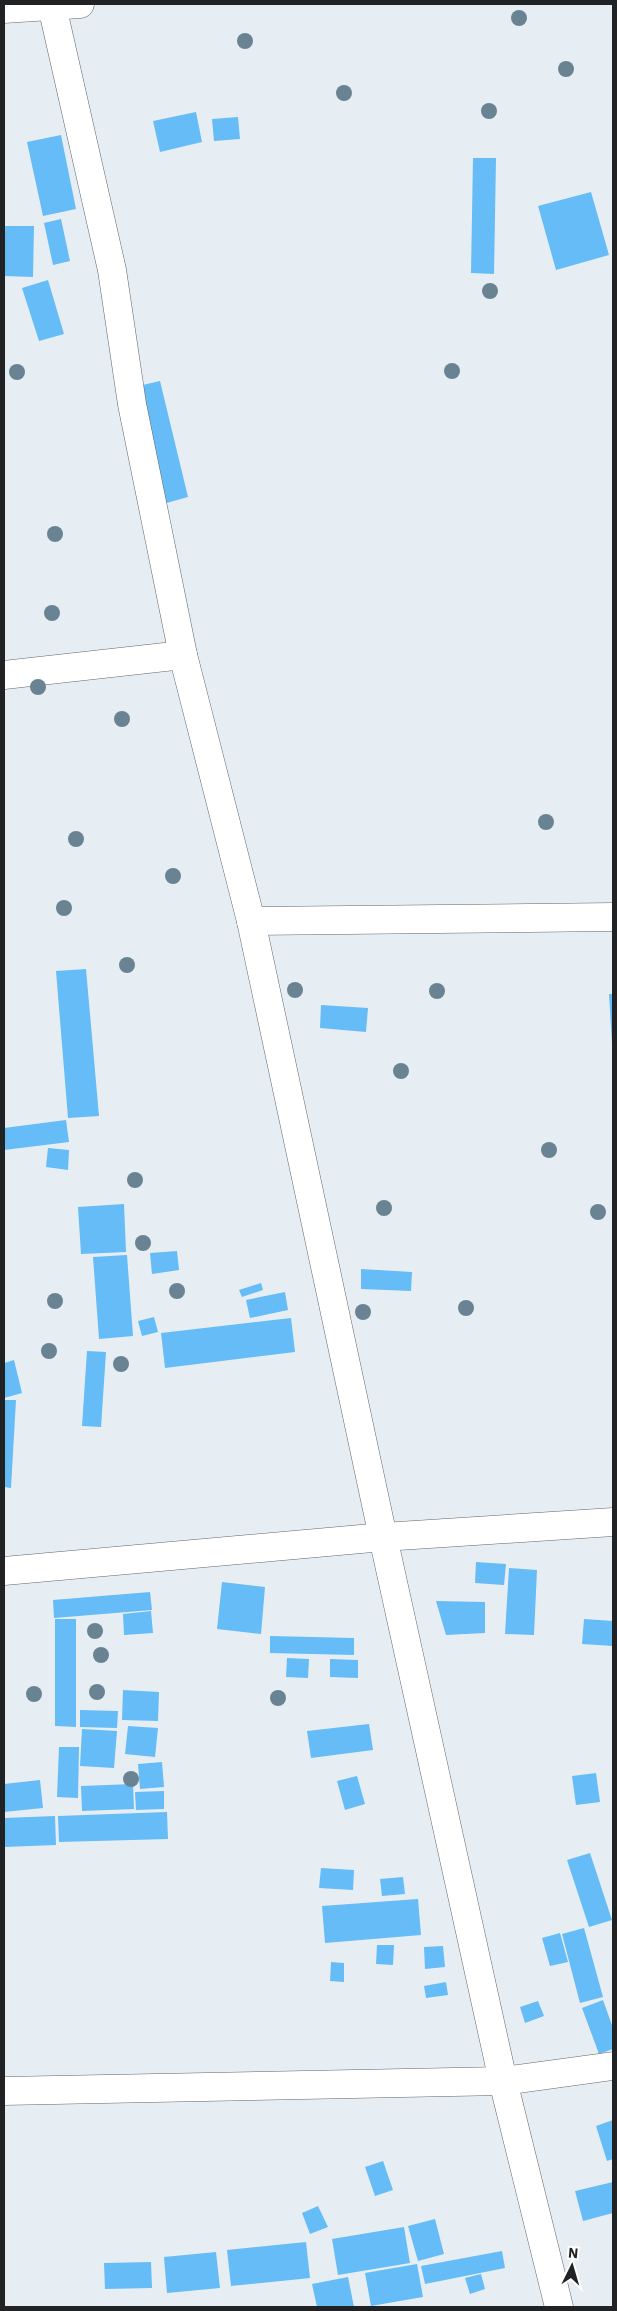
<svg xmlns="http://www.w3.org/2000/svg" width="617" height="2311" viewBox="0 0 617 2311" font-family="'IBM Plex Sans',sans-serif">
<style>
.building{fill:#65bcf6}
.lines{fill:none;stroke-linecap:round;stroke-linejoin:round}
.minor-casing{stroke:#61676c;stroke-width:29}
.minor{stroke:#fff;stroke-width:28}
.tree{fill:#6a8393}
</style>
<rect width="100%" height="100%" fill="#e6eef3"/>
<!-- building -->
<g class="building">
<path d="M 196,112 L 202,142 L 160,152 L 153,121 Z"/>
<path d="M 238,117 L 240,139 L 214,141 L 212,119 Z"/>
<path d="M 61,135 L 76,209 L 43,216 L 27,142 Z"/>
<path d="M 473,158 L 496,158 L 494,274 L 471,273 Z"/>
<path d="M 591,192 L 609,255 L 556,270 L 538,206 Z"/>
<path d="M 61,219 L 70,261 L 53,265 L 44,223 Z"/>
<path d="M 4,226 L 34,226 L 33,277 L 4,276 Z"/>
<path d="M 48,280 L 64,334 L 39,341 L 22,288 Z"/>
<path d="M 160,381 L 188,497 L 163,504 L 134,387 Z"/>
<path d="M 86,969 L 99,1116 L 68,1118 L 56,971 Z"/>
<path d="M 609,994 L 613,994 L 613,1043 L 612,1043 Z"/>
<path d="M 321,1005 L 368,1008 L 366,1032 L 320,1028 Z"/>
<path d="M 66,1120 L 69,1142 L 4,1150 L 4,1128 Z"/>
<path d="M 48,1148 L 69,1150 L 68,1170 L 46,1167 Z"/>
<path d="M 124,1204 L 126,1252 L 81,1254 L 78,1207 Z"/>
<path d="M 177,1251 L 179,1270 L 152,1274 L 150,1253 Z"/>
<path d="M 127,1255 L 133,1336 L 99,1339 L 93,1257 Z"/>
<path d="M 361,1269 L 412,1272 L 411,1291 L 361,1289 Z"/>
<path d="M 261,1283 L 263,1290 L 242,1297 L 239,1290 Z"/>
<path d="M 285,1292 L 288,1310 L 250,1318 L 246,1300 Z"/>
<path d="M 154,1317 L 158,1332 L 142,1336 L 138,1321 Z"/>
<path d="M 291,1318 L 295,1352 L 165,1368 L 161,1333 Z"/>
<path d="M 87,1351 L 106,1352 L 101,1427 L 82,1426 Z"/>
<path d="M 14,1360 L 22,1393 L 4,1398 L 4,1363 Z"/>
<path d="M 4,1400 L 16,1400 L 11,1488 L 4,1487 Z"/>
<path d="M 476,1562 L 506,1564 L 504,1585 L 475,1583 Z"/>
<path d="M 509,1568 L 537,1570 L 534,1635 L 505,1634 Z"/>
<path d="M 222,1582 L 265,1587 L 261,1634 L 217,1629 Z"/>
<path d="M 150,1592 L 152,1610 L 54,1618 L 53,1600 Z"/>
<path d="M 436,1601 L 485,1602 L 485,1633 L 446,1635 Z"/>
<path d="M 151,1611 L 153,1633 L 124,1635 L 123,1614 Z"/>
<path d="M 55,1619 L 76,1619 L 76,1727 L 55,1726 Z"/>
<path d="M 584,1619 L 613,1621 L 613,1646 L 582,1644 Z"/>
<path d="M 270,1636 L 354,1638 L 354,1655 L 270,1653 Z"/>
<path d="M 287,1658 L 309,1659 L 308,1678 L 286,1677 Z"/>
<path d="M 330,1659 L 358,1660 L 358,1678 L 330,1677 Z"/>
<path d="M 123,1690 L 159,1692 L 158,1721 L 122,1720 Z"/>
<path d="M 80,1710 L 118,1711 L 117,1728 L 80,1727 Z"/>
<path d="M 369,1724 L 373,1750 L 311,1758 L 307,1731 Z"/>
<path d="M 128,1726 L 158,1728 L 155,1757 L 125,1754 Z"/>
<path d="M 82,1729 L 117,1731 L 114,1768 L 80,1766 Z"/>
<path d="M 59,1747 L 79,1747 L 78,1798 L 57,1797 Z"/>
<path d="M 162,1762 L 164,1787 L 140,1789 L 138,1764 Z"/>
<path d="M 596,1773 L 600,1802 L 576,1805 L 572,1776 Z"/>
<path d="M 357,1776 L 365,1804 L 345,1810 L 337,1781 Z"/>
<path d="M 40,1780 L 43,1808 L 4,1812 L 4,1784 Z"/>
<path d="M 133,1784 L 134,1809 L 82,1811 L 81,1786 Z"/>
<path d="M 164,1791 L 164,1809 L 136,1810 L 135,1792 Z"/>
<path d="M 167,1812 L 168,1839 L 59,1842 L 58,1816 Z"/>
<path d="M 55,1816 L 56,1845 L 4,1847 L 4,1818 Z"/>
<path d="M 590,1853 L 612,1920 L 589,1927 L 567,1860 Z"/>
<path d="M 321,1868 L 354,1870 L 353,1890 L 319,1888 Z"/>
<path d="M 403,1877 L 405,1894 L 382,1896 L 380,1879 Z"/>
<path d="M 418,1899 L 421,1935 L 325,1943 L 322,1906 Z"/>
<path d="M 584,1928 L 603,1997 L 580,2003 L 562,1934 Z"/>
<path d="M 560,1933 L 568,1962 L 550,1966 L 542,1938 Z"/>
<path d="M 377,1945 L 394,1945 L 393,1965 L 376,1964 Z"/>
<path d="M 443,1946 L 445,1967 L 425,1969 L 424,1947 Z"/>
<path d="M 331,1962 L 344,1963 L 344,1982 L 330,1981 Z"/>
<path d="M 446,1982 L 448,1995 L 426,1998 L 424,1986 Z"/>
<path d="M 603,2000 L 613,2028 L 613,2049 L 599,2054 L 582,2008 Z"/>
<path d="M 538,2001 L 544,2016 L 525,2023 L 520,2007 Z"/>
<path d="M 613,2120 L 613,2159 L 607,2161 L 596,2126 Z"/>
<path d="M 383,2161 L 393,2190 L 375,2196 L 365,2167 Z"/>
<path d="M 613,2182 L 613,2213 L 583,2221 L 575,2191 Z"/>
<path d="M 318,2206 L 328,2227 L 310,2234 L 302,2213 Z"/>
<path d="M 435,2219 L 444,2254 L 418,2261 L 408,2226 Z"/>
<path d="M 404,2227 L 410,2263 L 338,2275 L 332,2239 Z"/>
<path d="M 306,2242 L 310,2278 L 231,2286 L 227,2250 Z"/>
<path d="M 502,2251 L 505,2268 L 425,2284 L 421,2266 Z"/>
<path d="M 216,2252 L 220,2288 L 167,2293 L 164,2257 Z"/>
<path d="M 151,2262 L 152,2288 L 105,2289 L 104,2263 Z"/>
<path d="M 417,2264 L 423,2297 L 371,2306 L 365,2273 Z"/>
<path d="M 481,2274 L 485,2289 L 470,2294 L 465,2278 Z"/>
<path d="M 348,2277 L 354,2307 L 317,2307 L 312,2284 Z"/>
</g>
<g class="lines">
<defs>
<g id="minor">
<path d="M 52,6 L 112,270 L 132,404 L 183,655 L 251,921 L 383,1537 L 503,2081 L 559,2307"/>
<path d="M 4,9 L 80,4"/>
<path d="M 4,675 L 183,655"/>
<path d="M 251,921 L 613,917"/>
<path d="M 4,1571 L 383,1537 L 613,1522"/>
<path d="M 4,2091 L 503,2081 L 613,2066"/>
</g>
</defs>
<!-- minor casing -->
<use href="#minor" class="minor-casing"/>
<!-- minor -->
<use href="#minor" class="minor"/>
</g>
<!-- trees -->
<g class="tree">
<circle cx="519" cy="18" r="8"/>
<circle cx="245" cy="41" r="8"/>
<circle cx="566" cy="69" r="8"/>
<circle cx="344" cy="93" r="8"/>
<circle cx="489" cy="111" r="8"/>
<circle cx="490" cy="291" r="8"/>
<circle cx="452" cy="371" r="8"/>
<circle cx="17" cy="372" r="8"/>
<circle cx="55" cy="534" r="8"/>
<circle cx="52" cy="613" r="8"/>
<circle cx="38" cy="687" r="8"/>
<circle cx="122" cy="719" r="8"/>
<circle cx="546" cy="822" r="8"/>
<circle cx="76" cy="839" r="8"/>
<circle cx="173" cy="876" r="8"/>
<circle cx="64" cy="908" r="8"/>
<circle cx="127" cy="965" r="8"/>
<circle cx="295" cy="990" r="8"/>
<circle cx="437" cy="991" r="8"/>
<circle cx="401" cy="1071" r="8"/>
<circle cx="549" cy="1150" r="8"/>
<circle cx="135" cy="1180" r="8"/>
<circle cx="384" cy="1208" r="8"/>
<circle cx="598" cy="1212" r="8"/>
<circle cx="143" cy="1243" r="8"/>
<circle cx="177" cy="1291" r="8"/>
<circle cx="55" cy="1301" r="8"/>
<circle cx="466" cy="1308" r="8"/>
<circle cx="363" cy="1312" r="8"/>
<circle cx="49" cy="1351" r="8"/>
<circle cx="121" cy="1364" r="8"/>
<circle cx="95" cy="1631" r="8"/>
<circle cx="101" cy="1655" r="8"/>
<circle cx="97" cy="1692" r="8"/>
<circle cx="34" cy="1694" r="8"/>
<circle cx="278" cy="1698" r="8"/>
<circle cx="131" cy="1779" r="8"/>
</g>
<!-- border -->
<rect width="617" height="2311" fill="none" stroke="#202224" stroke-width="10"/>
<!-- north arrow -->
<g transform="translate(572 2266) rotate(5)" stroke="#ffffff" stroke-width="4" paint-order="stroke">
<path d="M0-4L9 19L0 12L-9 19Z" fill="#202224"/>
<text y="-8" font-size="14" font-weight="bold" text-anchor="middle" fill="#202224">N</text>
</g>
</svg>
